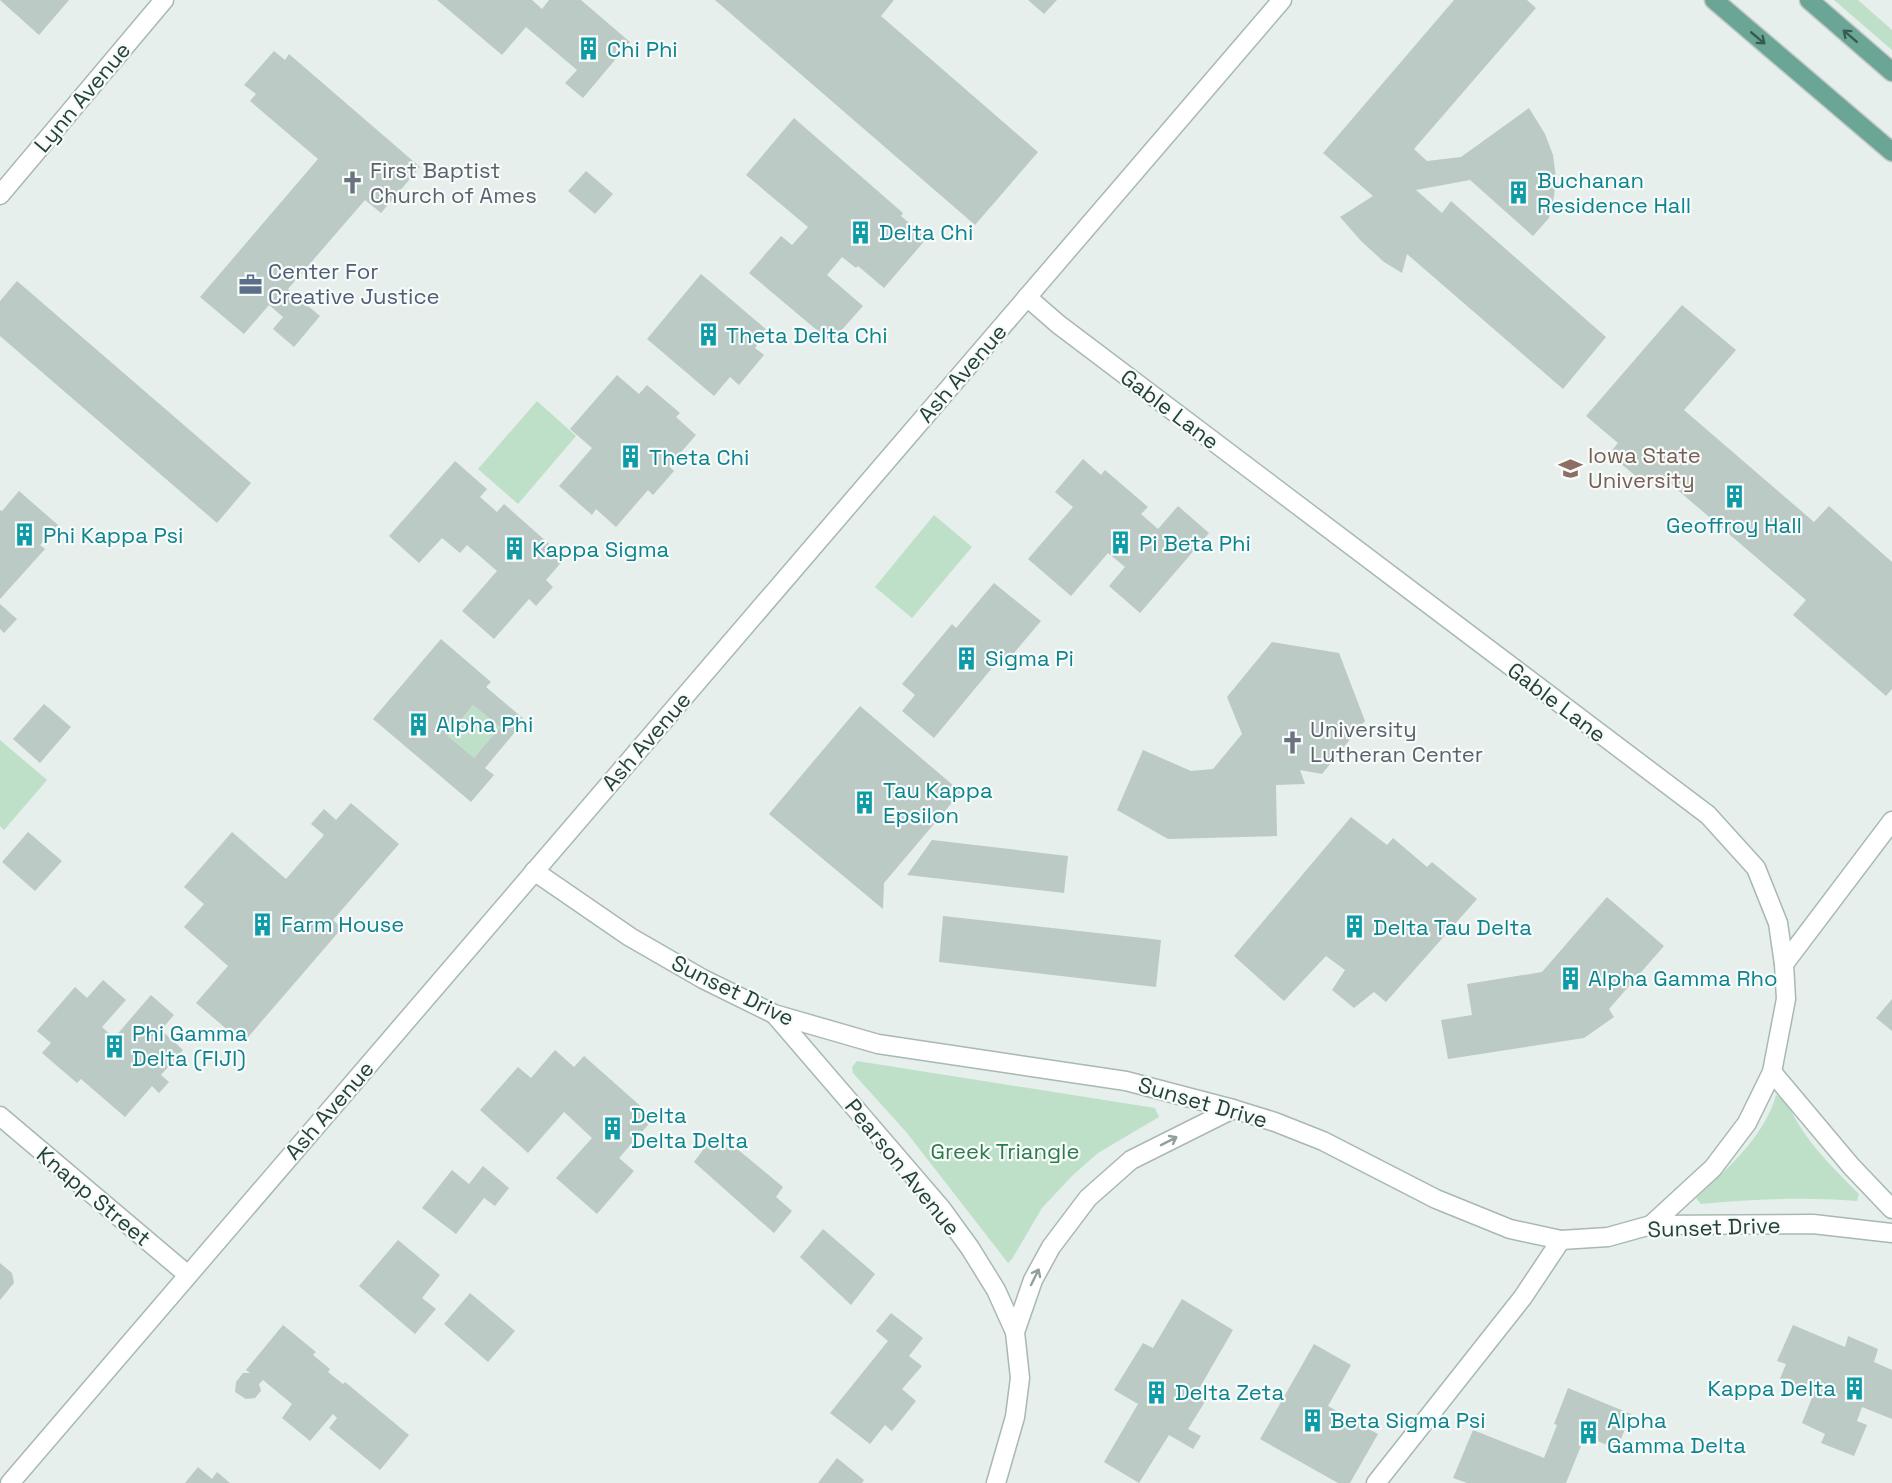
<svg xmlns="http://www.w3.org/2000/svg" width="1892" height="1483" viewBox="0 0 1892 1483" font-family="'Space Grotesk',sans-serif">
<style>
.green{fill:#bfe0c8}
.building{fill:#bbcac4;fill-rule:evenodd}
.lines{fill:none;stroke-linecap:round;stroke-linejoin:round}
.minor-casing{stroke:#a8b8b2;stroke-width:21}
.major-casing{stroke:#c2cac8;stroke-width:21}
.minor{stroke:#fff;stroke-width:18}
.major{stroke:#6aa596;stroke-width:18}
.oneway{stroke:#365b51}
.oneway2{stroke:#92a09c}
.labels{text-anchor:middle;stroke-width:4.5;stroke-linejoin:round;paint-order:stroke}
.culture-label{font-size:22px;fill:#0d838f;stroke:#f7fbf9;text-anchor:start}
.street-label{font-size:22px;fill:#24423a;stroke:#f7fbf9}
.worship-label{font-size:22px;fill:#5b616d;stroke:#f7fbf9;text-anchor:start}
.service-label{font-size:22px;fill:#4e5e75;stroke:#f7fbf9;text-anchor:start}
.education-label{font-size:22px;fill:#785e54;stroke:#f7fbf9;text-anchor:start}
.park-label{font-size:22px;fill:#2d7a4b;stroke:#f7fbf9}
</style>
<rect width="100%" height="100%" fill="#e6efeb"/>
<!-- green -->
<g class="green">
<path d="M 1834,0 L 1858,0 L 1892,30 L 1892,50 Z"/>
<path d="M 537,401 L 576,436 L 518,504 L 478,469 Z"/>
<path d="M 934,515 L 972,547 L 912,618 L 875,587 Z"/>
<path d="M 473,705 L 500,727 L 474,758 L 448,736 Z"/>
<path d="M 0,740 L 47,780 L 4,830 L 0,826 Z"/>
<path d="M 857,1061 L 1155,1108 L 1159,1117 L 1098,1153 L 1073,1175 L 1042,1208 L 1012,1259 L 1008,1263 L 907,1133 L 853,1073 L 852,1067 Z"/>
<path d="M 1776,1095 C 1789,1101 1790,1109 1796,1120 C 1812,1148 1837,1172 1859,1194 L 1857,1201 C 1804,1197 1753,1199 1701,1204 L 1696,1198 C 1726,1170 1765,1136 1776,1095 Z"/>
</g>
<!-- building -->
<g class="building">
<path d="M 0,0 L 69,0 L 39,35 Z"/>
<path d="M 437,0 L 532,0 L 542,9 L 549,0 L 581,0 L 630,42 L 583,98 L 565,83 L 577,70 L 526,27 L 502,55 Z"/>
<path d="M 715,0 L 894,0 L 881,16 L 1038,152 L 975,225 Z"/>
<path d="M 1028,0 L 1057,0 L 1044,14 Z"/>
<path d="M 1454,0 L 1527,0 L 1536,8 L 1414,149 L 1427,161 L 1461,157 L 1529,108 L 1545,134 L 1553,155 L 1556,178 L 1554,196 L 1549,218 L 1533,236 L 1470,180 L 1416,190 L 1442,213 L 1451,201 L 1606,337 L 1563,389 L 1407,254 L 1402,273 L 1384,262 L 1361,241 L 1340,217 L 1373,196 L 1323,153 Z"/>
<path d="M 274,51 L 285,60 L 289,54 L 420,167 L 381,213 L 365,200 L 288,289 L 320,316 L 294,347 L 273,329 L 283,317 L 269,305 L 244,334 L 200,297 L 318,159 L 250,101 L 256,94 L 244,85 Z"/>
<path d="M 794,118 L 903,213 L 901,216 L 927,238 L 884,288 L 858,266 L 856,268 L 842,257 L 827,275 L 863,306 L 831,342 L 749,273 L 781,236 L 792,245 L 808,227 L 746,175 Z"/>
<path d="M 586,171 L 613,194 L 595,214 L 568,191 Z"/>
<path d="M 701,274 L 768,331 L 755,348 L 764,355 L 739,385 L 730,377 L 714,396 L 647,339 Z"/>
<path d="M 17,281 L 251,483 L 217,523 L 0,336 L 0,301 Z"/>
<path d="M 1682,305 L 1736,350 L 1684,410 L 1814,522 L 1829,506 L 1892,562 L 1892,689 L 1886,696 L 1793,615 L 1806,600 L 1659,474 L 1648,486 L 1609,454 L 1618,443 L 1586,416 Z"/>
<path d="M 617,375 L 639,394 L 647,385 L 680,413 L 676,417 L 696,435 L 669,466 L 674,471 L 653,495 L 648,490 L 616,527 L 596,509 L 592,515 L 559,486 L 592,448 L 570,429 Z"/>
<path d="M 1083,459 L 1101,475 L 1105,470 L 1148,507 L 1141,514 L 1158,529 L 1178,506 L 1209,533 L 1140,613 L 1109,586 L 1125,567 L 1108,553 L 1071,596 L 1028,559 L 1073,507 L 1055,492 Z"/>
<path d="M 455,461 L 487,489 L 480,497 L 497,512 L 504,504 L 565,558 L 546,580 L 553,587 L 536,606 L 529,599 L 494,639 L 462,611 L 497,571 L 467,545 L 460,553 L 442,538 L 419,563 L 389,536 Z"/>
<path d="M 19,491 L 58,525 L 40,545 L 45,549 L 0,599 L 0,510 L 2,511 Z"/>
<path d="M 994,583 L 1041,621 L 1002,667 L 997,662 L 934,738 L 902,711 L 915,695 L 902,684 L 952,624 L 956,628 Z"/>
<path d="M 0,604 L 17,619 L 4,633 L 0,629 Z"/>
<path d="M 441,639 L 491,682 L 486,687 L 525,720 L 485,768 L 494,775 L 471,802 L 373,719 ZM 473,705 L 500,727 L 474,758 L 448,736 Z"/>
<path d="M 1272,642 L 1339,653 L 1365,721 L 1322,774 L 1300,770 L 1305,784 L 1276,785 L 1277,836 L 1168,839 L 1117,810 L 1143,750 L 1191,771 L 1213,769 L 1242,734 L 1227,697 Z"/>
<path d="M 44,704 L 71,727 L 40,763 L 13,739 Z"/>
<path d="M 860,706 L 961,792 L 884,883 L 883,909 L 769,814 Z"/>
<path d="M 351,803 L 399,844 L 333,920 L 342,928 L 243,1043 L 196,1003 L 228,966 L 184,927 L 204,904 L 184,887 L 232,832 L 286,879 L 324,835 L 311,824 L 324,809 L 336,820 Z"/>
<path d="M 1351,817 L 1387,845 L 1393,838 L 1427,867 L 1432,862 L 1477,899 L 1386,1002 L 1374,992 L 1354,1008 L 1332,990 L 1345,970 L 1326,956 L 1284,1001 L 1234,956 Z"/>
<path d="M 28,832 L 62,861 L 35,891 L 2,862 Z"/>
<path d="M 932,840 L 1068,856 L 1064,893 L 907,875 Z"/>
<path d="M 1607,897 L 1664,946 L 1609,1009 L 1614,1017 L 1584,1038 L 1448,1059 L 1441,1020 L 1472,1015 L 1467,984 L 1542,972 Z"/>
<path d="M 943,916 L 1161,940 L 1156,987 L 939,962 Z"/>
<path d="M 103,980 L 126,1000 L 102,1027 L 114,1038 L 151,995 L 174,1015 L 161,1030 L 183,1050 L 161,1075 L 169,1082 L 159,1093 L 152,1086 L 125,1117 L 81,1079 L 77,1083 L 42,1053 L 51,1043 L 37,1031 L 75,987 L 87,998 Z"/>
<path d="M 1892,999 L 1892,1031 L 1876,1018 Z"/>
<path d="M 555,1050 L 574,1067 L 584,1056 L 654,1118 L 619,1158 L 634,1171 L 597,1214 L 556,1178 L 592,1138 L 564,1112 L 528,1153 L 480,1110 L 518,1067 L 531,1078 Z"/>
<path d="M 712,1138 L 724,1150 L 730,1143 L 783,1187 L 776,1197 L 792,1211 L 774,1233 L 694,1162 Z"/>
<path d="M 483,1166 L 509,1188 L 495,1206 L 484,1198 L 456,1234 L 422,1208 L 452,1170 L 469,1184 Z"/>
<path d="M 823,1229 L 875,1274 L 851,1305 L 800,1257 Z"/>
<path d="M 398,1240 L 440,1275 L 422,1298 L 436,1309 L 415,1334 L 359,1286 Z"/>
<path d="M 0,1263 L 12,1273 L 14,1283 L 0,1300 Z"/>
<path d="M 470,1293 L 515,1331 L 488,1362 L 444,1324 Z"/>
<path d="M 1182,1299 L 1233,1330 L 1196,1394 L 1206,1400 L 1188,1429 L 1201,1436 L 1193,1449 L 1169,1435 L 1139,1483 L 1104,1462 L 1138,1404 L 1114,1390 L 1143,1343 L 1153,1348 Z"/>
<path d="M 891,1313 L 923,1338 L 909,1356 L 922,1366 L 902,1389 L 916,1401 L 892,1431 L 885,1425 L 870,1444 L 830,1413 L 888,1341 L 876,1331 Z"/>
<path d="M 283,1325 L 316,1352 L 313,1355 L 330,1369 L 328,1372 L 343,1384 L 345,1382 L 409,1435 L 380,1470 L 329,1428 L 337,1418 L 333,1414 L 310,1441 L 282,1418 L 292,1404 L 263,1380 L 259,1384 L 261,1391 L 255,1398 L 246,1399 L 235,1392 L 236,1382 L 243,1373 L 250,1373 L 246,1370 Z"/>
<path d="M 1793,1325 L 1845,1347 L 1848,1336 L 1878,1349 L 1874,1362 L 1892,1370 L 1892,1419 L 1862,1407 L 1857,1421 L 1867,1425 L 1854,1456 L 1821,1443 L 1825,1434 L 1802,1423 L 1817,1385 L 1808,1381 L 1804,1391 L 1779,1381 L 1786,1364 L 1777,1361 Z"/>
<path d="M 1314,1344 L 1351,1365 L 1328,1406 L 1378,1434 L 1350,1483 L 1338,1483 L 1260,1439 Z"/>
<path d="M 1568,1388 L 1631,1414 L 1617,1449 L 1585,1436 L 1566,1483 L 1467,1483 L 1453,1478 L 1473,1430 L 1544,1458 L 1557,1425 L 1554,1424 Z"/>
<path d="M 837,1458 L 864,1480 L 862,1483 L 818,1483 Z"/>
<path d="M 198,1467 L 212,1479 L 217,1472 L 230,1483 L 185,1483 Z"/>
</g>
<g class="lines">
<defs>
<g id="minor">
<path d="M 0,195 L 164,0"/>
<path d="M 1027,297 L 1058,324 L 1708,815 L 1756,868 L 1778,923 L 1784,964 L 1786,999 L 1772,1072 L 1747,1123 L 1713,1168 L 1651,1225"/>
<path d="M 534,871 L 630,937 L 703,979 L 774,1014 L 878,1044 L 1126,1081 L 1233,1109 L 1275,1122 L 1323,1141 L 1436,1199 L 1510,1229 L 1561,1240 L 1608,1237 L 1651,1225 L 1813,1224 L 1892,1233"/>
<path d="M 1784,964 L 1892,821"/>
<path d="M 775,1015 L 941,1208 L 970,1248 L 996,1290 L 1015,1332 L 1020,1378 L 1015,1417 L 996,1483"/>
<path d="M 1772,1072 L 1851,1166 L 1892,1209"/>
<path d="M 0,1116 L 188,1275"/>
<path d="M 1015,1332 L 1033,1280 L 1051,1247 L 1088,1198 L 1131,1160 L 1233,1109"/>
<path d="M 10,1483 L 1282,0"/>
<path d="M 1376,1483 L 1523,1297 L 1561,1240"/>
</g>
<g id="major">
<path d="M 1714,0 L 1892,152"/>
<path d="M 1809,0 L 1892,72"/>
</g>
</defs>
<!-- minor casing -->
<use href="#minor" class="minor-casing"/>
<!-- major casing -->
<use href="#major" class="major-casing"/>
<!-- minor -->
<use href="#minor" class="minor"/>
<!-- major -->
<use href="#major" class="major"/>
</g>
<!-- one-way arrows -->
<defs><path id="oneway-shaft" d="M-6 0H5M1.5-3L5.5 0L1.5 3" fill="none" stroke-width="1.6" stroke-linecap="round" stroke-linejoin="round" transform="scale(1.5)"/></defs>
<g class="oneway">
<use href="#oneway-shaft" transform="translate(1850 36) rotate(-139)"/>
<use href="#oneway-shaft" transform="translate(1758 38) rotate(40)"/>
</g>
<g class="oneway2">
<use href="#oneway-shaft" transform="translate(1169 1141) rotate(-27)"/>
<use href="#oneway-shaft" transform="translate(1035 1277) rotate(-64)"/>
</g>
<!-- icons -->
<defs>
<symbol id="building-bare" viewBox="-9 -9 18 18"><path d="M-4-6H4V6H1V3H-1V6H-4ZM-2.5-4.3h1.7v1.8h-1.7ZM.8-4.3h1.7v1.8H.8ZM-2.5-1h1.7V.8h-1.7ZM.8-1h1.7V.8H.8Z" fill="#0f9aa8" stroke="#f7fbf9" stroke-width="2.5" paint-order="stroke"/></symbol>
<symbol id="church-bare" viewBox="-9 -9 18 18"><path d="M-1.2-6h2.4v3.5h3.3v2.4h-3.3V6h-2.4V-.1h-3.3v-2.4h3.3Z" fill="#6b7280" stroke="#f7fbf9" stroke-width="2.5" paint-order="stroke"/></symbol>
<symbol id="office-bare" viewBox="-9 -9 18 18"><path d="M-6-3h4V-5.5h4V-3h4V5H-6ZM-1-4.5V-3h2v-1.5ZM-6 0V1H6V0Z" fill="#5c6f8a" stroke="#f7fbf9" stroke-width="2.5" paint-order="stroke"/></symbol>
<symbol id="university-bare" viewBox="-9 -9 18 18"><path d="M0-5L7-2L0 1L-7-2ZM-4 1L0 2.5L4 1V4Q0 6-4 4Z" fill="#8d6e63" stroke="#f7fbf9" stroke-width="2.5" paint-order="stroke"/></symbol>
</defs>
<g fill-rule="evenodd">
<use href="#building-bare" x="572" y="32" width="33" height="33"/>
<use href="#church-bare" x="336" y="166" width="33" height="33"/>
<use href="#building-bare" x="1502" y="176" width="33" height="33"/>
<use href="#building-bare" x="844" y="216" width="33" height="33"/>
<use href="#office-bare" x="234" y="268" width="33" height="33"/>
<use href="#building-bare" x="692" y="318" width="33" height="33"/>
<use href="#building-bare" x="614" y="440" width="33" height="33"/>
<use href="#university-bare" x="1554" y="452" width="33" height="33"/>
<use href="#building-bare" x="1718" y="480" width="33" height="33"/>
<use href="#building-bare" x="8" y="518" width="33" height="33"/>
<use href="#building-bare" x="1104" y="526" width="33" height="33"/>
<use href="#building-bare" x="498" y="532" width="33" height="33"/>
<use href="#building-bare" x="950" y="642" width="33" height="33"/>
<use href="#building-bare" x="402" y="708" width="33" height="33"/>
<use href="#church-bare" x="1276" y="726" width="33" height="33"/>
<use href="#building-bare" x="848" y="786" width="33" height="33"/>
<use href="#building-bare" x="246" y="908" width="33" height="33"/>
<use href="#building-bare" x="1338" y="910" width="33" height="33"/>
<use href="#building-bare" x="1554" y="962" width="33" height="33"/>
<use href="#building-bare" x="98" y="1030" width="33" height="33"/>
<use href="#building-bare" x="596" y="1112" width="33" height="33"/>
<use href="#building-bare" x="1838" y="1372" width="33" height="33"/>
<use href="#building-bare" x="1140" y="1376" width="33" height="33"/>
<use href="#building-bare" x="1296" y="1404" width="33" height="33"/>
<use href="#building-bare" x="1572" y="1416" width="33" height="33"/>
</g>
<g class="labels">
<!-- culture labels -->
<g class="culture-label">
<text x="607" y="57">Chi Phi</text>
<text x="1537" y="188">Buchanan<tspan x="1537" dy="25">Residence Hall</tspan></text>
<text x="879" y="240">Delta Chi</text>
<text x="726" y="343">Theta Delta Chi</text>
<text x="649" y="465">Theta Chi</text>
<text x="1734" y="533" text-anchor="middle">Geoffroy Hall</text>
<text x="43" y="543">Phi Kappa Psi</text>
<text x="1139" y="551">Pi Beta Phi</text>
<text x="532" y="557">Kappa Sigma</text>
<text x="985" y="666">Sigma Pi</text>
<text x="436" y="732">Alpha Phi</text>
<text x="883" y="798">Tau Kappa<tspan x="883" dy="25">Epsilon</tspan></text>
<text x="281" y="932">Farm House</text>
<text x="1373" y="935">Delta Tau Delta</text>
<text x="1588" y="986">Alpha Gamma Rho</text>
<text x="132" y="1041">Phi Gamma<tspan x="132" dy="25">Delta (FIJI)</tspan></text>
<text x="631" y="1123">Delta<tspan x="631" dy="25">Delta Delta</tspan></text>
<text x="1836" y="1396" text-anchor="end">Kappa Delta</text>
<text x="1175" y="1400">Delta Zeta</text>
<text x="1330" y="1428">Beta Sigma Psi</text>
<text x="1607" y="1428">Alpha<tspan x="1607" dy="25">Gamma Delta</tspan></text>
</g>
<!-- street labels -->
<g class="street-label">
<text transform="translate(82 97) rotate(-50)" y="8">Lynn Avenue</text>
<text transform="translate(962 373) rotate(-49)" y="8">Ash Avenue</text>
<text transform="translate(1170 409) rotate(37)" y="8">Gable Lane</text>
<text transform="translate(1557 702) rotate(37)" y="8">Gable Lane</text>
<text transform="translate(646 741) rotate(-49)" y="8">Ash Avenue</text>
<text transform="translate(733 990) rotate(26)" y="8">Sunset Drive</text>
<text transform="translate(1203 1102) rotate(16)" y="8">Sunset Drive</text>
<text transform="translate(329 1110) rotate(-49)" y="8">Ash Avenue</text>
<text transform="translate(903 1167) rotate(51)" y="8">Pearson Avenue</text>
<text transform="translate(94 1196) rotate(40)" y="8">Knapp Street</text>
<text transform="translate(1714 1227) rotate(-2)" y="8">Sunset Drive</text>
</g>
<!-- worship labels -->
<g class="worship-label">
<text x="370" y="178">First Baptist<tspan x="370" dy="25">Church of Ames</tspan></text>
<text x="1310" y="737">University<tspan x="1310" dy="25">Lutheran Center</tspan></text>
</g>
<!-- service labels -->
<g class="service-label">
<text x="268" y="279">Center For<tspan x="268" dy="25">Creative Justice</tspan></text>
</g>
<!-- education labels -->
<g class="education-label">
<text x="1588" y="463">Iowa State<tspan x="1588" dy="25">University</tspan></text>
</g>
<!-- park labels -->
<g class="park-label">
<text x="1005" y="1159">Greek Triangle</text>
</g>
</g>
</svg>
